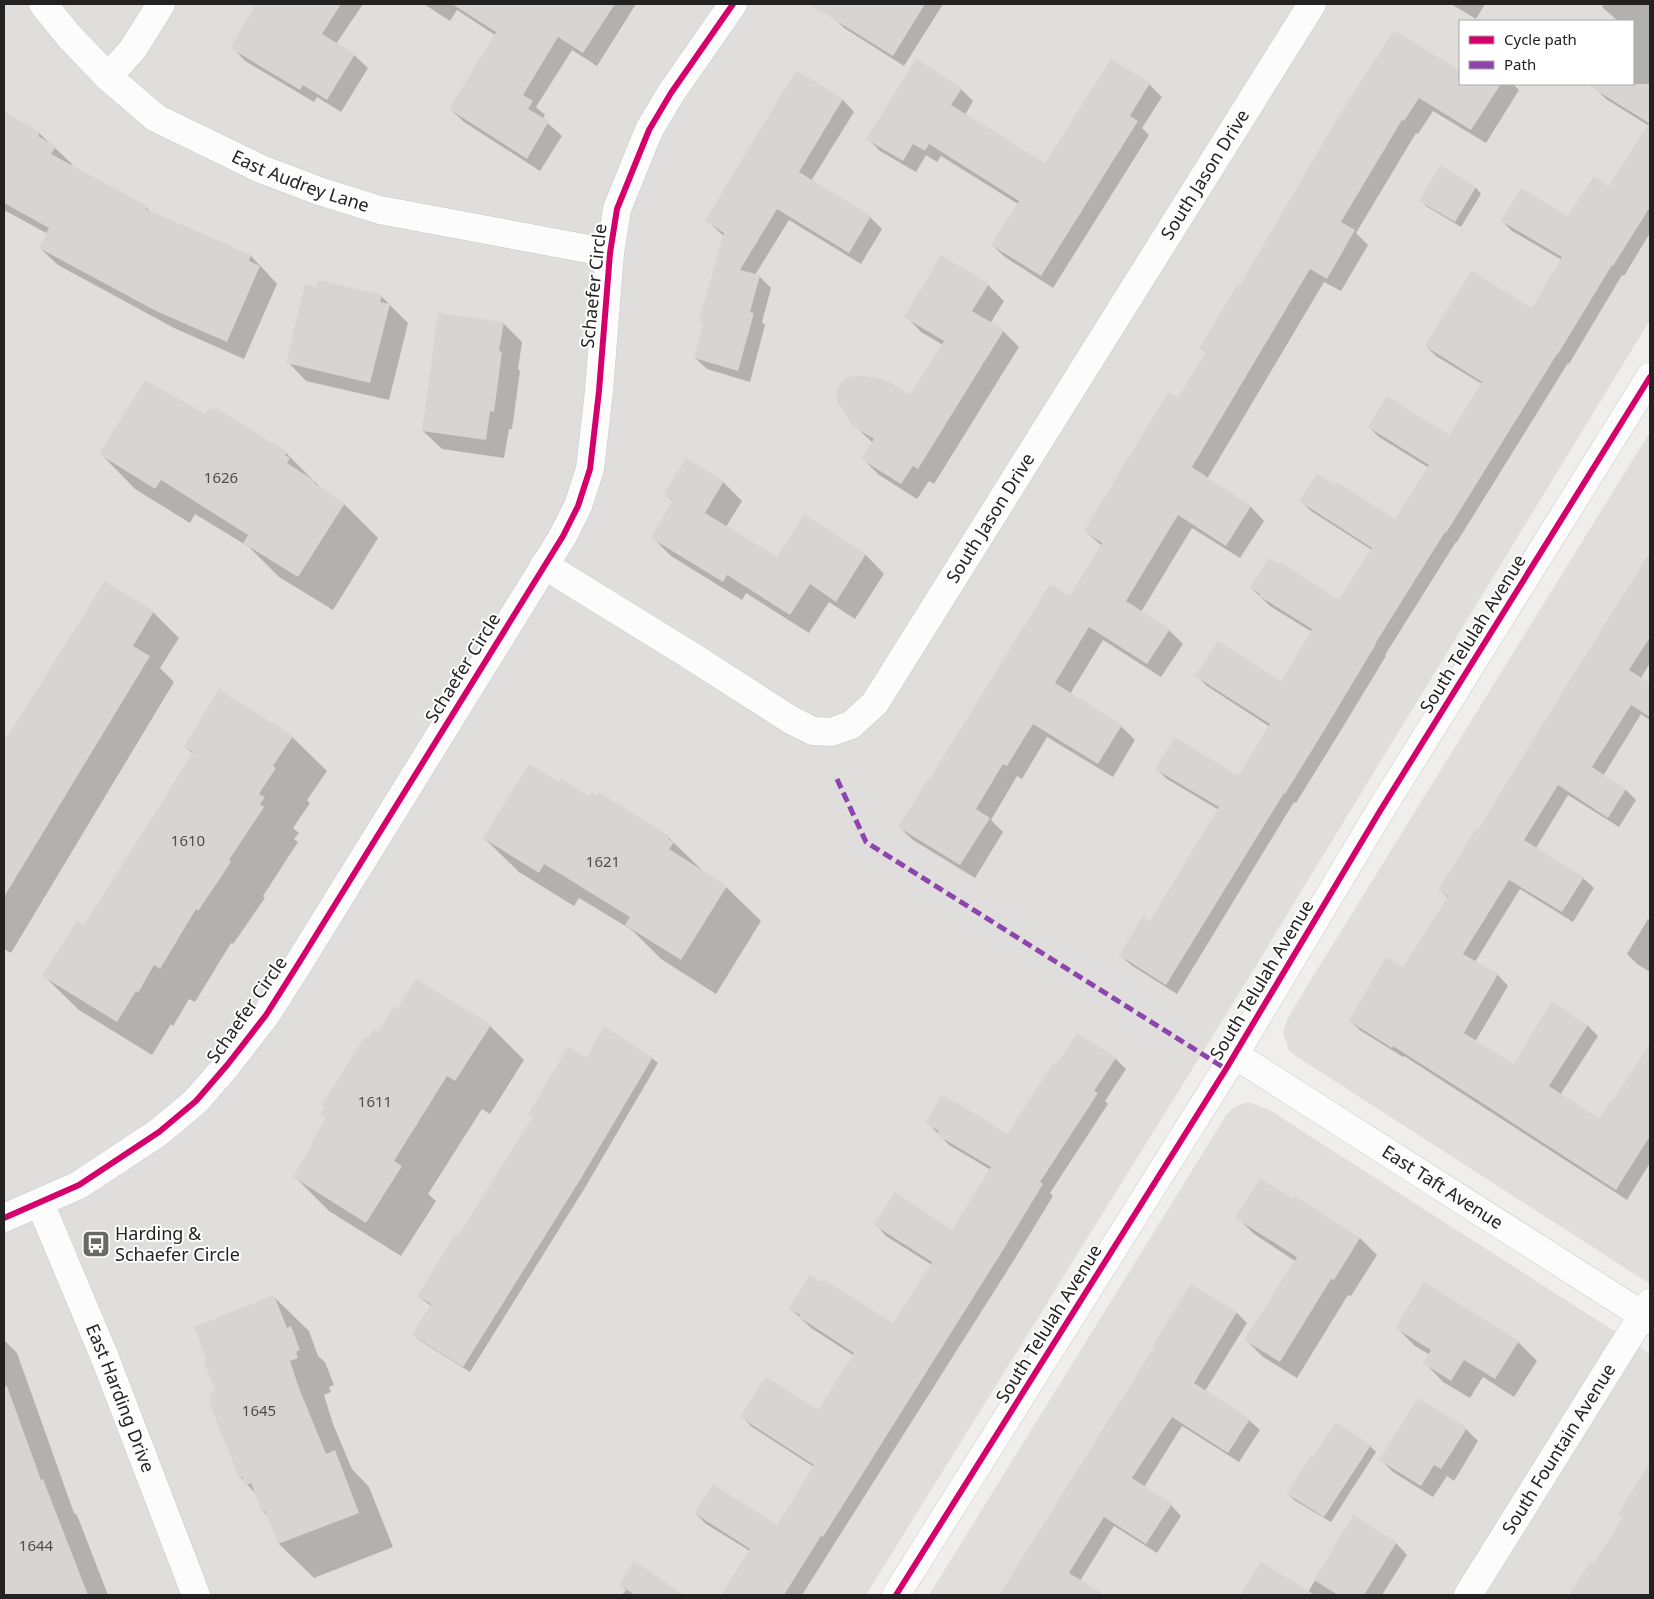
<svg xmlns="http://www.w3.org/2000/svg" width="1654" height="1599" viewBox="0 0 1654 1599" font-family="'Noto Sans',sans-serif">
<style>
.residential{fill:#dfdedc;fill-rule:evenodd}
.shadow{fill:#0003}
.building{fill:#d7d4d2}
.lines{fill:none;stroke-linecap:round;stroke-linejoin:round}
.minor-casing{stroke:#c9c8c7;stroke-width:29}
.minor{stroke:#fdfcfc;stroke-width:28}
.quiet{stroke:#8e44ad;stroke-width:5;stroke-dasharray:10 5;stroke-linecap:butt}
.cycleway-casing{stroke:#fff;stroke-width:9}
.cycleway{stroke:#d6006c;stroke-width:6}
.labels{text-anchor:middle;stroke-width:4;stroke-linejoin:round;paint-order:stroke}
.number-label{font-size:15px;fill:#4f4e4e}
.street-label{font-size:18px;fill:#222;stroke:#fff}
.poi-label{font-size:18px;fill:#222;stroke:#fff;text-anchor:start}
</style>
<rect width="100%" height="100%" fill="#f0eeeb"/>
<!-- residential -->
<g class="residential">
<path d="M 4,4 L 1650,4 L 1650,320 L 1227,1013 L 866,1595 L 4,1595 ZM 1460,21 L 1633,21 L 1633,84 L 1460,84 Z"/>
<path d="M 1650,432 L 1650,1284 L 1302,1060 L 1289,1051 L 1283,1032 L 1288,1018 L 1304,991 Z"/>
<path d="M 1244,1103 L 1252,1103 L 1271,1111 L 1650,1354 L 1650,1595 L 929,1595 L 1227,1114 L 1233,1108 Z"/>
</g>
<!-- shadow -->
<g class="shadow">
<path d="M 258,4 L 363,4 L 336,44 L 354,55 L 368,68 L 341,112 L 317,97 L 314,102 L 245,61 L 232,47 Z"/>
<path d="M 424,4 L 534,4 L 546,11 L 550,4 L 636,4 L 597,66 L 572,50 L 536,107 L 545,115 L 543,119 L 562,136 L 540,171 L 464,122 L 450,109 L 495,35 L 457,10 L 450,21 Z"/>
<path d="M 841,4 L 943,4 L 904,66 L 844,28 L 833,17 Z"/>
<path d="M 1451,4 L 1485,4 L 1476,19 Z"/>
<path d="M 1604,4 L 1650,4 L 1650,233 L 1624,276 L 1622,275 L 1569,364 L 1568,363 L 1457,542 L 1456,542 L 1385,655 L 1386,656 L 1335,740 L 1296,803 L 1294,802 L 1177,994 L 1131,965 L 1120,955 L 1151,923 L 1219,810 L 1167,779 L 1157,769 L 1239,777 L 1270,727 L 1207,686 L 1197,676 L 1281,682 L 1312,632 L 1270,606 L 1251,588 L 1340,601 L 1372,550 L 1311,511 L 1301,501 L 1396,521 L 1429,468 L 1379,437 L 1369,427 L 1449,436 L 1482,384 L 1436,356 L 1426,346 L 1532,309 L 1562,260 L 1512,231 L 1502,221 L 1568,218 L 1609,188 L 1649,126 L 1606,99 L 1596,89 L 1600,84 L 1633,84 L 1633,21 L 1618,21 L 1602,7 Z"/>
<path d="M 1111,60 L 1149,84 L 1162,97 L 1142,128 L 1149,135 L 1053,288 L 1005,257 L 992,245 L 1018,204 L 941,156 L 937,162 L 926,155 L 916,172 L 880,151 L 868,139 L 961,89 L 973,101 L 965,115 L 1045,165 Z"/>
<path d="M 1460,71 L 1460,84 L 1513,84 L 1519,90 L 1486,143 L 1433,111 L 1418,134 L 1416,133 L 1356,233 L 1368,245 L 1341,291 L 1324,282 L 1207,479 L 1251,507 L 1264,521 L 1240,558 L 1192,528 L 1141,612 L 1169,630 L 1183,644 L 1161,677 L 1103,640 L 1070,694 L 1121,726 L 1135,740 L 1113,777 L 1047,737 L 1022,779 L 1017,776 L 991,820 L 1003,832 L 975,878 L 913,840 L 899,827 L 930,782 L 1070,598 L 1102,546 L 1085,531 L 1178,400 L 1206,353 L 1201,347 L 1241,287 L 1338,120 Z"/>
<path d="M 797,72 L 843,100 L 854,112 L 811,181 L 870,217 L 882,229 L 861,264 L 789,220 L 755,275 L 760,277 L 771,288 L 762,322 L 765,325 L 750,382 L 707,369 L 695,358 L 705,324 L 701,320 L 725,237 L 707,221 Z"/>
<path d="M 4,114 L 39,133 L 72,164 L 71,166 L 146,207 L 153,214 L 251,256 L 268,274 L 277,284 L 244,359 L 174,328 L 58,265 L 40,248 L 48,234 L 4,210 Z"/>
<path d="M 1441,167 L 1476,188 L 1481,194 L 1461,227 L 1426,206 L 1421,200 Z"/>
<path d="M 942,257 L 988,285 L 1004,301 L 990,324 L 1003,331 L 1019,347 L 934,484 L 929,481 L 917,499 L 879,475 L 863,459 L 873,443 L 854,425 L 910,396 L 943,345 L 921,332 L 906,316 Z"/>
<path d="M 317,288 L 381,296 L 408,323 L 389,400 L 306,381 L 288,362 Z"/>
<path d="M 503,323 L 522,342 L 518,369 L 520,371 L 512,429 L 509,429 L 504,458 L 442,449 L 423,431 Z"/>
<path d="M 205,416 L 286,453 L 324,491 L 344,504 L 378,538 L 333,610 L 279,577 L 249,547 L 195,514 L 190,523 L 135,489 L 101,454 Z"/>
<path d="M 687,459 L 723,482 L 742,501 L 726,527 L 777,559 L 805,516 L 866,555 L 884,574 L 855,619 L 829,602 L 809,633 L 746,593 L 742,600 L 671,556 L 652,537 L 674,502 L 665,494 Z"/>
<path d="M 1638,573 L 1650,581 L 1650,663 L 1641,678 L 1650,684 L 1650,720 L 1641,714 L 1603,776 L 1626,790 L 1636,800 L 1619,827 L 1568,795 L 1536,848 L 1583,878 L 1594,888 L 1573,922 L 1520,889 L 1475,962 L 1498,975 L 1508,986 L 1475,1042 L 1513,1066 L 1553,1004 L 1588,1026 L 1598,1036 L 1560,1095 L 1599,1120 L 1614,1101 L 1650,1046 L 1650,1163 L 1627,1200 L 1404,1056 L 1403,1057 L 1361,1031 L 1350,1021 L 1403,969 L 1448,898 L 1439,889 L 1479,832 Z"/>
<path d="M 153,612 L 179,638 L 160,668 L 174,682 L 11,953 L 4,949 L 4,745 L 34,696 Z"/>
<path d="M 219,691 L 292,737 L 327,771 L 307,800 L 310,803 L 293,828 L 299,833 L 294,839 L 298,842 L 263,896 L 265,898 L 233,944 L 231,943 L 195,1002 L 189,999 L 173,1026 L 171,1024 L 152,1055 L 79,1010 L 44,976 L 85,927 L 193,754 L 185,746 Z"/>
<path d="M 560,784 L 668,837 L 704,872 L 726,887 L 761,921 L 716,994 L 661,959 L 632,930 L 579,898 L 574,906 L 519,872 L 484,838 Z"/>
<path d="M 1648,919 L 1650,921 L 1650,972 L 1637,964 L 1627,954 Z"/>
<path d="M 398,1011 L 490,1026 L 524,1060 L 490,1114 L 482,1109 L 428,1194 L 436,1201 L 401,1256 L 329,1211 L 295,1177 L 326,1119 L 322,1114 L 369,1040 L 379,1034 Z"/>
<path d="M 652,1058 L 658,1063 L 586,1186 L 470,1372 L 419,1340 L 413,1334 L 431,1306 L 418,1296 L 459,1238 L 534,1117 L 530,1113 L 586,1059 Z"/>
<path d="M 1115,1058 L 1126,1069 L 1105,1101 L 1108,1104 L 1050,1193 L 1053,1196 L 1014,1260 L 802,1595 L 723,1595 L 750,1551 L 706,1524 L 695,1513 L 777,1527 L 814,1467 L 752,1427 L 742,1417 L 819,1412 L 853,1355 L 811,1328 L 790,1308 L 894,1325 L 932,1265 L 886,1236 L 876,1225 L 953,1231 L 991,1170 L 949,1145 L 927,1122 L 1008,1135 Z"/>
<path d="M 1237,1217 L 1360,1238 L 1377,1255 L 1351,1296 L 1348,1295 L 1297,1378 L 1263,1357 L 1246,1340 L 1295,1261 L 1254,1234 Z"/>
<path d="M 1192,1286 L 1237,1313 L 1247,1323 L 1205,1391 L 1249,1420 L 1260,1430 L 1239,1462 L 1182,1426 L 1144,1487 L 1171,1505 L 1181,1516 L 1157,1553 L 1114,1526 L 1080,1581 L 1102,1595 L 1000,1595 L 1156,1346 Z"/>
<path d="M 274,1297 L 309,1331 L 318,1356 L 325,1362 L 334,1385 L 329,1387 L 331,1392 L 324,1395 L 333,1424 L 352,1469 L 369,1487 L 393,1547 L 314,1578 L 279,1544 L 269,1518 L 263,1511 L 257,1495 L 240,1477 L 214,1402 L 216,1392 Z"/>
<path d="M 1397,1328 L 1518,1342 L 1537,1361 L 1514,1397 L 1483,1377 L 1470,1398 L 1443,1382 L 1425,1363 L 1430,1355 L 1415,1346 Z"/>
<path d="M 4,1340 L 17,1353 L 74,1513 L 77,1515 L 108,1595 L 4,1595 Z"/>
<path d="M 1466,1429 L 1478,1441 L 1454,1481 L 1447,1476 L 1433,1497 L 1393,1472 L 1381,1460 Z"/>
<path d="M 1370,1446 L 1376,1452 L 1331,1522 L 1294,1500 L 1288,1494 L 1313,1459 Z"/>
<path d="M 1644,1476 L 1650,1480 L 1650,1595 L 1570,1595 L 1591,1562 L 1595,1565 L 1624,1517 Z"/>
<path d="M 1354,1517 L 1396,1543 L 1407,1555 L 1382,1595 L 1243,1595 L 1262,1564 L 1308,1592 Z"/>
<path d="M 634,1563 L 682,1595 L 622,1595 L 626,1590 L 620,1585 Z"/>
</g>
<!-- building -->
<g class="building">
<path d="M 256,4 L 341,4 L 322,34 L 355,54 L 327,100 L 303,85 L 300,90 L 230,48 Z"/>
<path d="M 452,4 L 615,4 L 583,53 L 558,37 L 523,95 L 533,101 L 528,109 L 549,121 L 527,159 L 449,109 L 496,32 Z"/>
<path d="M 809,4 L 925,4 L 893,56 Z"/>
<path d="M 1394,30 L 1460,71 L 1460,84 L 1501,84 L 1471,130 L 1419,98 L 1404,121 L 1402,120 L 1341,222 L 1355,230 L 1327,279 L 1310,269 L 1192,467 L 1251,506 L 1226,546 L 1178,515 L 1126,601 L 1170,629 L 1147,664 L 1089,627 L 1055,683 L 1122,725 L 1098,764 L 1033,724 L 1007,766 L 1003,764 L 976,809 L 990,818 L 960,865 L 898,827 L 928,779 L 929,780 L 1050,584 L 1070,596 L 1102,543 L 1084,531 L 1168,392 L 1178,398 L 1206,352 L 1199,348 L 1238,284 L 1240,285 L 1337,119 Z"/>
<path d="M 916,59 L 962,88 L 951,105 L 1045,163 L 1111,59 L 1150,83 L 1130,116 L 1138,121 L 1041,276 L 991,245 L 1019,201 L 929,144 L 925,151 L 913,144 L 903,161 L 866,139 Z"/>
<path d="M 796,70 L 843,99 L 799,172 L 871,216 L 849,253 L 777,209 L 740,270 L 760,275 L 750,312 L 754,313 L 738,371 L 694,358 L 704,322 L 699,321 L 724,233 L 705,221 Z"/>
<path d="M 1586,84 L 1650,84 L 1650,207 L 1613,266 L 1612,265 L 1558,354 L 1557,354 L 1446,533 L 1445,532 L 1375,644 L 1376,644 L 1325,729 L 1285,794 L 1284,793 L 1166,985 L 1119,955 L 1143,916 L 1150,921 L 1219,807 L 1155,769 L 1175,737 L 1238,776 L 1270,724 L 1195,676 L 1218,641 L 1281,681 L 1312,629 L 1259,596 L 1260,594 L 1250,588 L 1268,558 L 1279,564 L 1280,562 L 1339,600 L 1372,548 L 1299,501 L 1317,474 L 1335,485 L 1337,482 L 1395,519 L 1429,465 L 1368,427 L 1387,396 L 1449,435 L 1482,382 L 1425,346 L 1446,311 L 1472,271 L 1532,308 L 1562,257 L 1501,221 L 1521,188 L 1568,216 L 1594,176 L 1609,186 L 1649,123 Z"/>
<path d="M 4,112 L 40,132 L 38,136 L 56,146 L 51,154 L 147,206 L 146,209 L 251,255 L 249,261 L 260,266 L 227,342 L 156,311 L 39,248 L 49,228 L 4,203 Z"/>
<path d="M 1440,165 L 1476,187 L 1455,222 L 1419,201 Z"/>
<path d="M 941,255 L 989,284 L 972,311 L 1004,330 L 918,469 L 913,466 L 901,484 L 861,459 L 874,439 L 853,426 L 838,403 L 836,390 L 845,378 L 856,375 L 884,379 L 910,395 L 944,341 L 904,317 Z"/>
<path d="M 318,280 L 382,295 L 380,302 L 390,304 L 370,383 L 286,363 L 305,284 L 316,287 Z"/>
<path d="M 438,313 L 504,322 L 499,351 L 502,352 L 494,412 L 490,411 L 486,440 L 422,431 Z"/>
<path d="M 145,380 L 205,414 L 209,408 L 214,411 L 216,408 L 287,452 L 285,455 L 290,458 L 287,463 L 315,481 L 314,483 L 345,503 L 298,577 L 243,543 L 248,535 L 161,480 L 155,489 L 99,454 Z"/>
<path d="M 686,458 L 724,481 L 705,513 L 777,557 L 804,514 L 866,554 L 836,602 L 810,584 L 790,615 L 727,575 L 723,582 L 651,538 L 673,500 L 664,494 Z"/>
<path d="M 1650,552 L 1650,637 L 1629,670 L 1650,683 L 1650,717 L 1631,705 L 1592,767 L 1626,789 L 1608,818 L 1558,785 L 1524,840 L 1584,877 L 1562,912 L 1509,880 L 1463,954 L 1498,974 L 1464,1033 L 1513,1064 L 1552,1002 L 1588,1025 L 1549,1086 L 1599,1119 L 1612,1098 L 1614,1099 L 1650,1044 L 1650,1136 L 1616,1190 L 1476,1099 L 1393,1046 L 1392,1048 L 1349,1021 L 1386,957 L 1403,967 L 1448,896 L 1438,890 L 1476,829 L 1478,830 L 1552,709 Z"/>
<path d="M 105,581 L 154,611 L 133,646 L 150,656 L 4,897 L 4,742 Z"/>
<path d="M 219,689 L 293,736 L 273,766 L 276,768 L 259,794 L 265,797 L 260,804 L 264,807 L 229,860 L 231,862 L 198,911 L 196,909 L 160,969 L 154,965 L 138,993 L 136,991 L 117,1022 L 42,976 L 77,920 L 84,925 L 155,813 L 193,752 L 184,746 Z"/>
<path d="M 529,764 L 559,782 L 561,779 L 588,796 L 591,792 L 597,796 L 599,792 L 669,836 L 668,839 L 674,842 L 669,849 L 727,886 L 681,960 L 625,925 L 630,917 L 570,880 L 544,864 L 539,873 L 483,838 Z"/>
<path d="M 416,979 L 491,1025 L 455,1081 L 447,1076 L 394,1161 L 402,1166 L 366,1223 L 293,1177 L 312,1145 L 310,1144 L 326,1118 L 320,1115 L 325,1107 L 322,1105 L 365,1036 L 368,1038 L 374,1029 L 378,1032 L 394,1007 L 397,1009 Z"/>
<path d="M 604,1027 L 653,1057 L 580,1180 L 463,1367 L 412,1335 L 431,1304 L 417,1296 L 455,1234 L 458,1236 L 533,1116 L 528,1114 L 568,1047 L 586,1058 Z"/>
<path d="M 1077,1033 L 1116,1058 L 1094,1091 L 1098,1093 L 1040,1182 L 1043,1184 L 1003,1250 L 823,1537 L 821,1536 L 784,1595 L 721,1595 L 750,1549 L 694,1513 L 713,1484 L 777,1525 L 814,1465 L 740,1417 L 766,1377 L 818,1410 L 854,1353 L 799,1317 L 800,1315 L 789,1308 L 810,1275 L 821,1282 L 823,1279 L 893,1323 L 932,1262 L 874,1225 L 895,1192 L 952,1230 L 991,1167 L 937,1135 L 939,1131 L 925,1123 L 942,1095 L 955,1103 L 956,1102 L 1007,1134 L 1053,1064 L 1056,1065 Z"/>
<path d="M 1260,1179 L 1293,1199 L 1295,1196 L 1360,1238 L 1334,1280 L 1331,1279 L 1280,1362 L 1244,1340 L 1297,1257 L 1235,1218 Z"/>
<path d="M 1424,1282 L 1519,1341 L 1495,1379 L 1464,1360 L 1451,1381 L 1423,1363 L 1431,1350 L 1395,1328 Z"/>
<path d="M 1191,1284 L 1237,1312 L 1194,1383 L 1250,1419 L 1228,1453 L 1172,1417 L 1132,1478 L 1172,1504 L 1146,1544 L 1104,1517 L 1069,1573 L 1105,1595 L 999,1595 L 1155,1346 L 1153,1345 Z"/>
<path d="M 274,1295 L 287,1328 L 291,1326 L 300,1350 L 296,1352 L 298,1358 L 290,1361 L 299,1388 L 326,1454 L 335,1450 L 359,1513 L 278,1544 L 265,1511 L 262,1512 L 251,1483 L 245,1486 L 242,1477 L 239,1478 L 209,1402 L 212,1401 L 209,1393 L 215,1391 L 204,1362 L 207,1361 L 194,1327 Z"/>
<path d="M 4,1386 L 7,1386 L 41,1480 L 43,1479 L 88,1595 L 4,1595 Z"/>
<path d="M 1418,1398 L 1467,1428 L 1441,1469 L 1434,1465 L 1421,1486 L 1379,1460 Z"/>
<path d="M 1336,1422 L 1371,1445 L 1324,1517 L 1287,1494 L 1311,1455 L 1313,1457 Z"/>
<path d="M 1650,1463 L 1650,1595 L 1569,1595 L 1591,1561 L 1594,1563 L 1623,1517 L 1618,1514 Z"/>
<path d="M 1353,1515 L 1397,1542 L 1364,1595 L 1338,1595 L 1314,1580 Z"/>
<path d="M 634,1561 L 684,1595 L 635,1595 L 619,1585 Z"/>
<path d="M 1261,1562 L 1315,1595 L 1240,1595 Z"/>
</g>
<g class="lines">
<defs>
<g id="minor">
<path id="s1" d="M 43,4 L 68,35 L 108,77 L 156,118 L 261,169 L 319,191 L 380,210 L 610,253"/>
<path d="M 108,77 L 133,49 L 161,4"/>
<path id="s2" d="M 544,565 L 693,657 L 791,720 L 813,731 L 831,732 L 851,725 L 875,703 L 1312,4"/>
<path id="s3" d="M 1235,1055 L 1650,1320"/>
<path id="s4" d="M 40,1203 L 105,1358 L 196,1595"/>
<path d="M 4,1218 L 79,1185 L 159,1132 L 196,1101 L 228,1064 L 266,1015 L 297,966 L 563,536 L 578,506 L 590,469 L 599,391 L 610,253 L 617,209 L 649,130 L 671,93 L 733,4"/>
<path d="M 896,1595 L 1226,1069 L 1380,811 L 1650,377"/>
<path id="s5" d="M 1468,1595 L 1650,1303"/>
</g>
</defs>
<!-- minor casing -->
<use href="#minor" class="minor-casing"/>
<!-- minor -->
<use href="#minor" class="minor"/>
<!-- quiet -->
<path class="quiet" d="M 837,779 L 866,842 L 1226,1069"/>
<defs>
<g id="cycleway">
<path d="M 4,1218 L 79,1185 L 159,1132 L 196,1101 L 228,1064 L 266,1015 L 297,966 L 563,536 L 578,506 L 590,469 L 599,391 L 610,253 L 617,209 L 649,130 L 671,93 L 733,4"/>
<path d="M 896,1595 L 1226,1069 L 1380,811 L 1650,377"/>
</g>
</defs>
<!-- cycleway casing -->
<use href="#cycleway" class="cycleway-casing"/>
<!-- cycleway -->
<use href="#cycleway" class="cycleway"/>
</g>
<!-- icons -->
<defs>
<symbol id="bus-square" viewBox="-11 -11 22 22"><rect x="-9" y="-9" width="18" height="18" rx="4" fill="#6a6968" stroke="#fff"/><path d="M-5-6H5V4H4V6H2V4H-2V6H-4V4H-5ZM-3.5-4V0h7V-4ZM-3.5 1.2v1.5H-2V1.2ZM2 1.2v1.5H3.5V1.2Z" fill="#fff"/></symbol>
</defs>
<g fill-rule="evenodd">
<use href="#bus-square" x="80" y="1228" width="32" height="32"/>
</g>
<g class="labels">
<!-- number labels -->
<g class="number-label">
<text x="221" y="483">1626</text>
<text x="188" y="846">1610</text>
<text x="603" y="867">1621</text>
<text x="375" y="1107">1611</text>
<text x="259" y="1416">1645</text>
<text x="36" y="1551">1644</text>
</g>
<!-- street labels -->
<g class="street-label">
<text dy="6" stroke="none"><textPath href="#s2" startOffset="1011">South Jason Drive</textPath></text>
<text dy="6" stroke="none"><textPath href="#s1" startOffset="319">East Audrey Lane</textPath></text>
<text transform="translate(594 286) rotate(-84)" y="6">Schaefer Circle</text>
<text dy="6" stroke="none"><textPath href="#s2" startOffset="606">South Jason Drive</textPath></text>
<text transform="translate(1473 634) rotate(-58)" y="6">South Telulah Avenue</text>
<text transform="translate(463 668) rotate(-58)" y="6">Schaefer Circle</text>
<text transform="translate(1262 980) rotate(-59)" y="6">South Telulah Avenue</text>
<text transform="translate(247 1010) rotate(-55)" y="6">Schaefer Circle</text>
<text dy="6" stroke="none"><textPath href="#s3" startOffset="246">East Taft Avenue</textPath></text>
<text transform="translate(1049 1324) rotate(-58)" y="6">South Telulah Avenue</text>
<text dy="6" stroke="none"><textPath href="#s4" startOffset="211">East Harding Drive</textPath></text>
<text dy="6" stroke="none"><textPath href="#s5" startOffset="172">South Fountain Avenue</textPath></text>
</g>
<!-- poi labels -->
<g class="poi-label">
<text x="115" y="1240">Harding &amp;<tspan x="115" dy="21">Schaefer Circle</tspan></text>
</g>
</g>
<!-- border -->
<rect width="1654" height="1599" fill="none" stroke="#222222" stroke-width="10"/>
<!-- legend -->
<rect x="1459" y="20" width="175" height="65" fill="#ffffff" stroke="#a7a7a7"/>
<rect x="1469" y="36" width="25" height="8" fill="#d6006c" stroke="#a7a7a7"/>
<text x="1504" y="45" font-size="15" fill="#222222">Cycle path</text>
<rect x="1469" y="61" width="25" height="8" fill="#8e44ad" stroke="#a7a7a7"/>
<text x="1504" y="70" font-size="15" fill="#222222">Path</text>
</svg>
